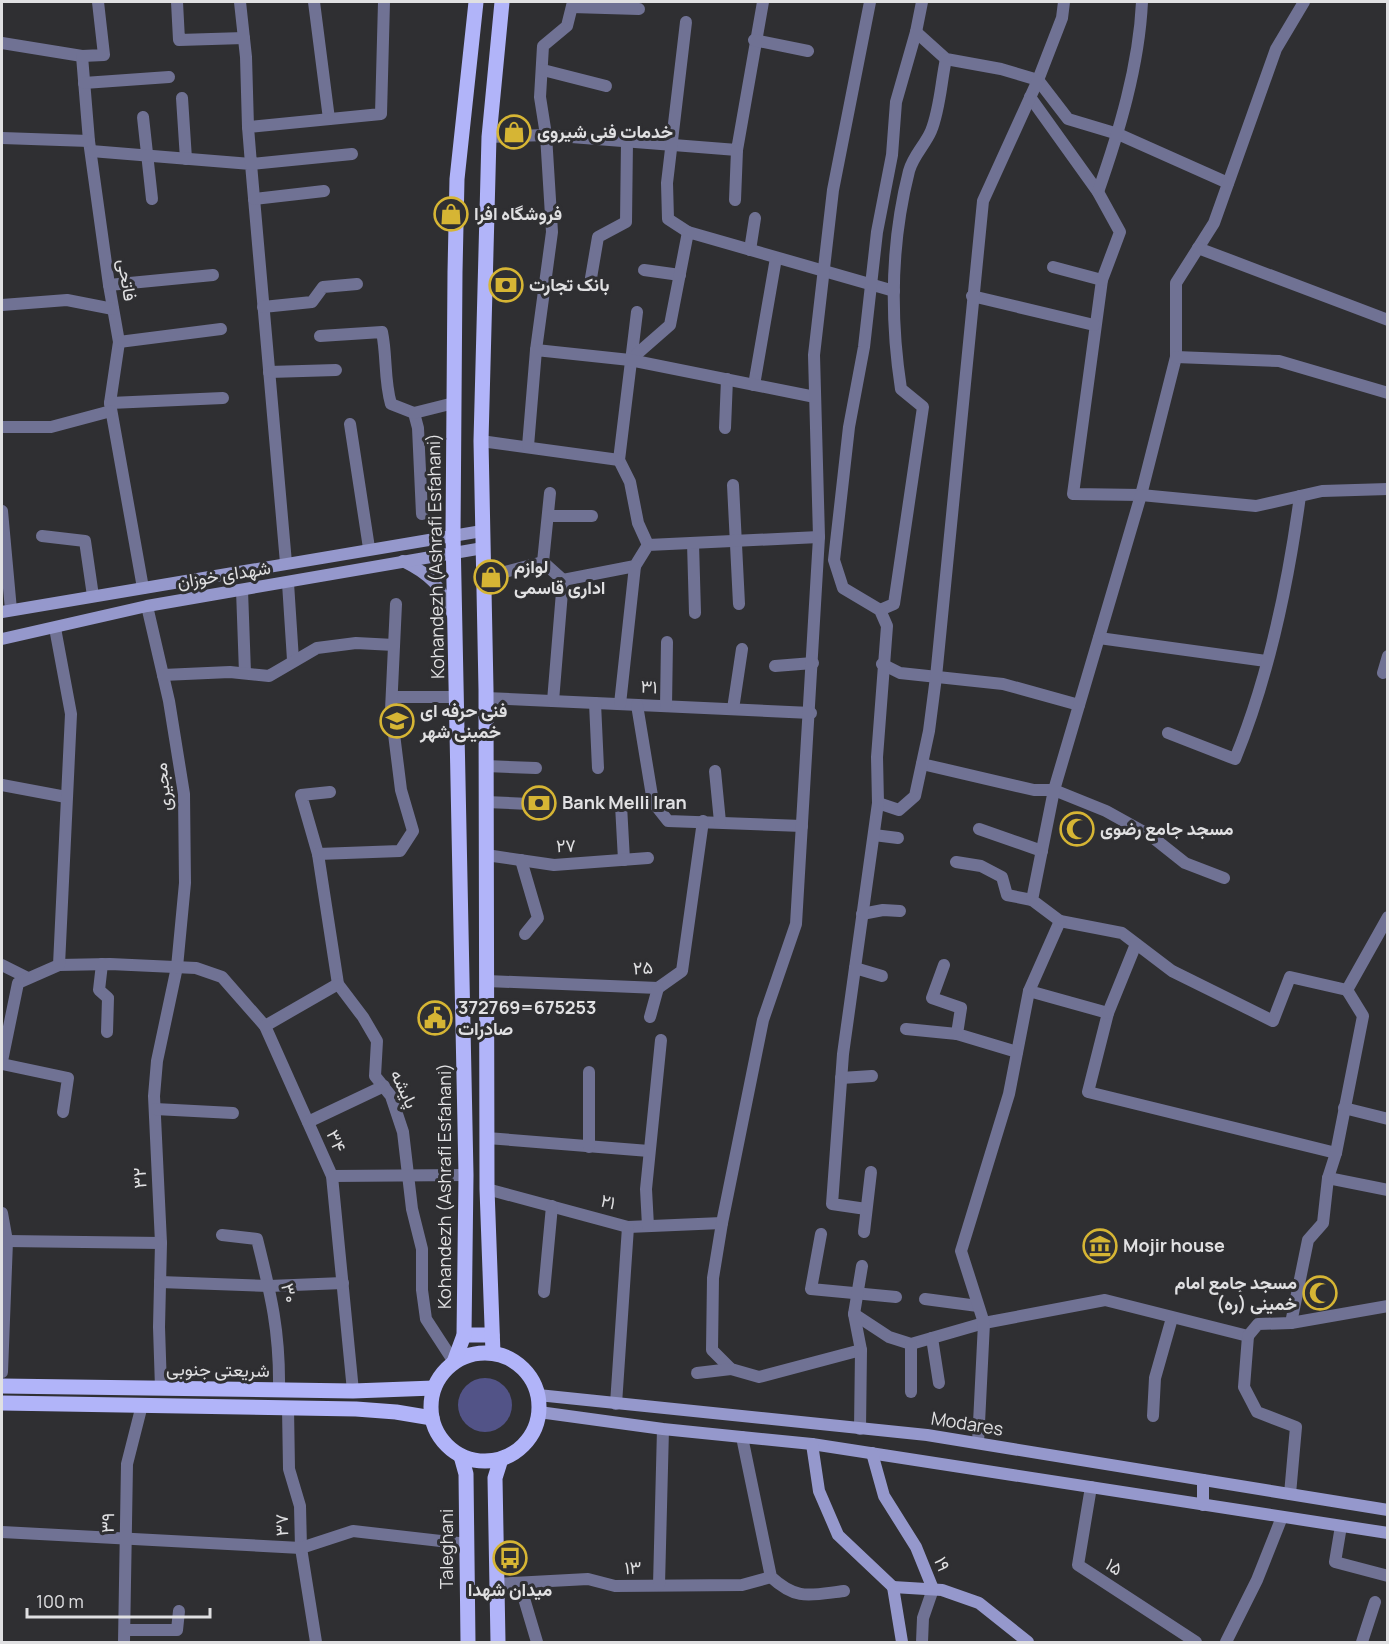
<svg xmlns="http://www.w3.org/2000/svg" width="1389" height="1644" viewBox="0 0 1389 1644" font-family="Manrope,Vazirmatn,sans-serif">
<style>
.green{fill:#525387}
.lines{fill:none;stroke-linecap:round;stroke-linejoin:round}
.street{stroke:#707294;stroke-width:12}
.secondary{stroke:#9598cc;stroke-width:12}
.primary{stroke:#b1b4f9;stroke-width:15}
.labels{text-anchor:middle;stroke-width:6;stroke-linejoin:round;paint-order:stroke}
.poi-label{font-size:18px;font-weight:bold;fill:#e0e0e2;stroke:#2f2f32;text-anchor:start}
.street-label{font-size:18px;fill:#e0e0e2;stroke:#2f2f32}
</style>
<rect width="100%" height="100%" fill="#2f2f32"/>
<!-- green -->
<circle class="green" cx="485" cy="1405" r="27"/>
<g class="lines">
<!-- street -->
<g class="street">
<path d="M 177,2 L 179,40 L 244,38"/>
<path d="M 240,2 L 246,57 L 248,127"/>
<path d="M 314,2 L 329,119"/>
<path d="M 573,2 L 567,26 L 543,46 L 540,97 L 546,135 L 737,150 L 763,2"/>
<path d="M 572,7 L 639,9"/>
<path d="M 686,22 L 667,183 L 668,219 L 688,232"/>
<path d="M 916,32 L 946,59 L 1001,69 L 1038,80 L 1068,119 L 1118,134 L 1228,183"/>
<path d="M 754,40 L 808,51"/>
<path d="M 2,43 L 82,56 L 89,141 L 109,285 L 119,342 L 110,403 L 143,588"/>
<path d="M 82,56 L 104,55 L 98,2"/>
<path d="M 543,70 L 606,86"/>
<path d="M 84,83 L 169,77"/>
<path d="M 1030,97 L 1098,192 L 1120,232 L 1102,280 L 1073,494 L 1141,495 L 1176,357 L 1176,283 L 1214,223 L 1276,49 L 1304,2"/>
<path d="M 182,98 L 186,159"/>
<path d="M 143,117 L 152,199"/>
<path d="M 489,137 L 546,135 L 552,232 L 536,350"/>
<path d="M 2,138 L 89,141"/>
<path d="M 91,151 L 251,164 L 286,563"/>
<path d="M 352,154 L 251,164 L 248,127 L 381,114 L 384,2"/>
<path d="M 1098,192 C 1119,132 1139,66 1142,2"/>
<path d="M 254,199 L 324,191"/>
<path d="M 735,200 L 737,150"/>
<path d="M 1198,248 L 1388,320"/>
<path d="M 750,250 L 755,218"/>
<path d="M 1053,267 L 1102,280"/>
<path d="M 644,270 L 680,275"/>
<path d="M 591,278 L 598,237 L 626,222 L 627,141"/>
<path d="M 109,285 L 213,275"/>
<path d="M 972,296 L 1094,325"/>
<path d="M 2,305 L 67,300 L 113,309"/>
<path d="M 263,307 L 312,302 L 323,287 L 357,284"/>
<path d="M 637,312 L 619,460 L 630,482 L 638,523 L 648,545"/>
<path d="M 320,336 L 382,332 C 387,356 384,380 391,404 L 414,413 L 418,428 L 422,514"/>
<path d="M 119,342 L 221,329"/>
<path d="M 1176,357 L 1279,361 L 1388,393"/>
<path d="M 630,360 L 670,325 L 688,232 L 894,291"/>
<path d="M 269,372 L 336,370"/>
<path d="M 754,385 L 776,258"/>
<path d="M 110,403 L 223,398"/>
<path d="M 414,413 L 454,403"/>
<path d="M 350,424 L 369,548"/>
<path d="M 2,427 L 51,427 L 111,411"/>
<path d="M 725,428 L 727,379"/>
<path d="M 481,441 L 619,460"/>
<path d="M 528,446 L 536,350 L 630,360 L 815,397"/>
<path d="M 733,485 L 739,604"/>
<path d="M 550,493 L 543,562 L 563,580"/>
<path d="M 2,511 L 11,610"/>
<path d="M 548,516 L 592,516"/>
<path d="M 42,536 L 85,541 L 93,596"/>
<path d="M 693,543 L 695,613"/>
<path d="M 493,575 L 543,562"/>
<path d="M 288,583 L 293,660"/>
<path d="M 242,590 L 245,673"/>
<path d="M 147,606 L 169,701 L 184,794 L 185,883 L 177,967 L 157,1061 L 154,1096 L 161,1243 L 159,1327 L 161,1388"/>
<path d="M 880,610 L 894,604 L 923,407 L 901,389 C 890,317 891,242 909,171 C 913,156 925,145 931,131 C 940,109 941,82 946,59"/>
<path d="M 1099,638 L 1266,661"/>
<path d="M 882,664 L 900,673 L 1003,684 L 1079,705"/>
<path d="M 775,666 L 813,663"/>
<path d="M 1383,673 L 1388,656"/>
<path d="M 163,675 L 230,672 L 269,676 L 317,648 L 356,643 L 394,645"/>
<path d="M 392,697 L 457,697"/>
<path d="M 486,698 L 811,713"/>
<path d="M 553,701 L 563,580 L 635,566 L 648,545 L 819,537"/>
<path d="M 595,703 L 598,768"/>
<path d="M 620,704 L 635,566"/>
<path d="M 637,705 L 653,802 L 668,821 L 802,826"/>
<path d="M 666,706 L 667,642"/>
<path d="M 733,709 L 742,649"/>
<path d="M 1168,733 L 1235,759 C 1269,676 1288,585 1300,496"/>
<path d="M 922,764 L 1034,790 L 1054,790 L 1106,811 L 1151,836 L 1185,863 L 1224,878"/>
<path d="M 486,766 L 536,768"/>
<path d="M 715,771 L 720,822"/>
<path d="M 2,785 L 66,797"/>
<path d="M 330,792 L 301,795 L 318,854 L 338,984 L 363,1017 L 377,1041 L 375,1076 L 391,1096 L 403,1132 L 412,1209 L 422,1249 L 422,1290 L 426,1319 L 454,1362"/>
<path d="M 486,802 L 529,804"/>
<path d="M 878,803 L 899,810 L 915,796 L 929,731 L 936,677 L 983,201 L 1038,80 L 1062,18 L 1064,2"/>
<path d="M 621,805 L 624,860"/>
<path d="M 979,829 L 1042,851"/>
<path d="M 874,835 L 898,838"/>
<path d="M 318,854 L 400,851 L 413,831 L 401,790 L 391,710 L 396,604"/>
<path d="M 486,855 L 554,865 L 648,858"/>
<path d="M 521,860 L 538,918 L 525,934"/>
<path d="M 956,862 L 981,866 L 1002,877 L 1007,895 L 1032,900"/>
<path d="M 862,914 L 883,910 L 900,911"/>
<path d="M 1060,921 L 1122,933 L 1172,971 L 1273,1021 L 1290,977 L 1347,990"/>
<path d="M 102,964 L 99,990 L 108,998 L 107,1032"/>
<path d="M 2,965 L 28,978"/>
<path d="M 59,965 L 110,964 L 196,968 L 222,977 L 265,1026 L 332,1176 L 353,1391"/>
<path d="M 944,965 L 932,998 L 961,1008 L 957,1034 L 1017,1052"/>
<path d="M 855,968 L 882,976"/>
<path d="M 487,981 L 658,988 L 682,971 L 703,821"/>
<path d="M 1029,991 L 1108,1013 L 1088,1092 L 1336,1153"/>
<path d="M 1108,1013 L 1136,944"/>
<path d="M 650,1017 L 658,988"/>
<path d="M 265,1026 L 338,984"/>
<path d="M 906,1029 L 957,1034"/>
<path d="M 2,1061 L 18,983 L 59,965 L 71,714 L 55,628"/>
<path d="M 2,1064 L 68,1078 L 63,1112"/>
<path d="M 841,1078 L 872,1076"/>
<path d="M 1344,1108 L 1388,1119"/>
<path d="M 155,1109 L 233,1113"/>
<path d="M 308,1122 L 384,1086"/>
<path d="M 487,1138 L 649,1151"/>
<path d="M 589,1147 L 589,1072"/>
<path d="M 332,1176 L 466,1175"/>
<path d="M 1328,1178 L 1388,1190"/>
<path d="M 487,1189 L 628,1227 L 722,1223"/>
<path d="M 866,1209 L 832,1204 L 843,1054 L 878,803 L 877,757 L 887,626 L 880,610 L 843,588 L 834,560 L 849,427 L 864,347 L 877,232 L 892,155 L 896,102 L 916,32 L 922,2"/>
<path d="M 2,1213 L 7,1241 L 2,1372"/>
<path d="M 648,1226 L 646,1189 L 661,1040"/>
<path d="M 864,1232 L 871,1172"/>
<path d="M 821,1234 L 811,1289 L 896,1297"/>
<path d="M 222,1235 L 257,1239 C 271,1295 280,1332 279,1390"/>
<path d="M 7,1241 L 161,1243"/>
<path d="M 160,1282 L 269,1286 L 343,1283"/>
<path d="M 544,1292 L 552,1206"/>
<path d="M 925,1299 L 978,1306"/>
<path d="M 854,1314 L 889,1337 L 911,1344 L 984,1323 L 1105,1300 L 1248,1336"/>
<path d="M 1291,1323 L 1308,1240 L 1323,1223 L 1328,1178 L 1336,1153 L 1363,1016 L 1347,990 L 1388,917"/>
<path d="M 1248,1336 L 1244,1387 L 1257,1412 L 1296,1427 L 1290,1494"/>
<path d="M 1248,1336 L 1258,1324 L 1291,1323 L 1388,1306"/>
<path d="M 932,1338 L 939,1383"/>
<path d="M 861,1350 L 759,1377 L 731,1369 L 712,1350 L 713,1278 L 722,1223 L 763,1020 L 796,924 L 819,537 L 814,355 L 833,190 L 870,2"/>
<path d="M 697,1373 L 731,1369"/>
<path d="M 911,1392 L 911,1344"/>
<path d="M 616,1404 L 628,1227"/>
<path d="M 288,1408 L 289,1469 L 300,1506 L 301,1548 L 316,1642"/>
<path d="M 1153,1416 L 1155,1378 L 1172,1318"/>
<path d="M 860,1429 L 861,1350 L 854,1314 L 862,1266"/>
<path d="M 742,1437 L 771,1577 C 797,1601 810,1595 844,1591"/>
<path d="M 978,1443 L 984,1323 L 961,1251 L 1009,1094 L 1029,991 L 1060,921 L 1032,900 L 1054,790 L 1141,495 L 1256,506 L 1322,491 L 1388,489"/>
<path d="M 1091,1487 L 1078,1565 L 1196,1642"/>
<path d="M 1341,1526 L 1335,1562 L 1388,1576"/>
<path d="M 2,1532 L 301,1548 L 353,1531 L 467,1544"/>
<path d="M 496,1584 L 588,1579 L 615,1586 L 742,1585 L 771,1577"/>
<path d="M 520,1585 L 537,1642"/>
<path d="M 659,1585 L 663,1429"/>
<path d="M 125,1630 L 177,1630 L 179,1611"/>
<path d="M 124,1642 L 127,1464 L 142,1405"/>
<path d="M 922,1642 L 923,1618 L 933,1589"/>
<path d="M 1226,1642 L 1257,1580 L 1282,1517"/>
<path d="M 1362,1642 L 1375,1602"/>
</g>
<!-- secondary -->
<g class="secondary">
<path d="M 403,561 C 432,575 440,586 453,615"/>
<path d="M 2,612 L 482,531"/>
<path d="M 2,639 L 147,606 L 483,548"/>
<path d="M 538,1395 L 927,1435 L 1388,1510"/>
<path d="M 539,1412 L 663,1429 L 812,1444 L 1388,1533"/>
<path d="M 812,1444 L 819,1491 L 838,1535 L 893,1587"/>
<path d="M 872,1453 L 884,1496 L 916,1547 L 933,1589"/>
<path d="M 1203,1505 L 1203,1480"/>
<path d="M 893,1587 L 942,1590 L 979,1603 L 1028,1642"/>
<path d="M 893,1587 L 902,1642"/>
</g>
<!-- primary -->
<g class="primary">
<path d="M 464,1335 L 492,1335"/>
<circle cx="485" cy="1407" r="54"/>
<path d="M 493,1353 L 487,1189 L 486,689 L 481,441 L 489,137 L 502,2"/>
<path d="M 454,1362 L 464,1335 L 466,1175 L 453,535 L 455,272 L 457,179 L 476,2"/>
<path d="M 2,1386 L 353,1391 L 434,1388"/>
<path d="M 2,1403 L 356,1409 L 396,1412 L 432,1418"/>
<path d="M 461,1456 L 466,1474 L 468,1642"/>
<path d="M 498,1642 L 495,1478 L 501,1459"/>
</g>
</g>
<!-- icons -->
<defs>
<symbol id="shop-ring" viewBox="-11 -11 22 22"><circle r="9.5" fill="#2f2f32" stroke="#d6b534" stroke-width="1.5"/><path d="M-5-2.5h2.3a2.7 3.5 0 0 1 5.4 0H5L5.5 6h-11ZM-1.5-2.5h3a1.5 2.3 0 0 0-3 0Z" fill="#d6b534"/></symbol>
<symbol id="bank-ring" viewBox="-11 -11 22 22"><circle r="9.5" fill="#2f2f32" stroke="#d6b534" stroke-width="1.5"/><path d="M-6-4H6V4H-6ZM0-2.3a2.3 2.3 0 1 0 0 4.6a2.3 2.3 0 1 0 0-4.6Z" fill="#d6b534"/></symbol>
<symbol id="school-ring" viewBox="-11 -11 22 22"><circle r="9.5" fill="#2f2f32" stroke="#d6b534" stroke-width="1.5"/><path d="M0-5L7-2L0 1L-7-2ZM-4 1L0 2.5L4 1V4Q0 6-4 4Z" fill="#d6b534"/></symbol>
<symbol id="mosque-ring" viewBox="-11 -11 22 22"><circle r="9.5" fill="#2f2f32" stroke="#d6b534" stroke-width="1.5"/><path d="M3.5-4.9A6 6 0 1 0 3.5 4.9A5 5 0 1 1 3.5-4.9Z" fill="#d6b534"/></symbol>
<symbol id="civic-ring" viewBox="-11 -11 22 22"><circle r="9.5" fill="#2f2f32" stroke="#d6b534" stroke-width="1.5"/><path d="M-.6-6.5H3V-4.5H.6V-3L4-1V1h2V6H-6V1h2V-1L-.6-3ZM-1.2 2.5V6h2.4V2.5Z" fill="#d6b534"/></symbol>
<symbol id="museum-ring" viewBox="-11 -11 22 22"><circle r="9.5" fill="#2f2f32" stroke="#d6b534" stroke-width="1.5"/><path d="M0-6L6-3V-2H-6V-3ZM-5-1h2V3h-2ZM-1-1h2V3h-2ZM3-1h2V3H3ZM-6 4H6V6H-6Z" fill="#d6b534"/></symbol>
<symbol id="bus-ring" viewBox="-11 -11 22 22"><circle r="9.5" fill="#2f2f32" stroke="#d6b534" stroke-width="1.5"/><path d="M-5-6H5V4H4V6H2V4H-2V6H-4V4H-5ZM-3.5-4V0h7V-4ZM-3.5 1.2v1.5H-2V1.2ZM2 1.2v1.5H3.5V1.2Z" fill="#d6b534"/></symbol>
</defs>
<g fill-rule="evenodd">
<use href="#shop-ring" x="495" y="113" width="38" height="38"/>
<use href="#shop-ring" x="432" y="195" width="38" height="38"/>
<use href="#bank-ring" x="487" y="266" width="38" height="38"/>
<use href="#shop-ring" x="472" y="558" width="38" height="38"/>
<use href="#school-ring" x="378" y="702" width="38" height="38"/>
<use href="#bank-ring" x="520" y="784" width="38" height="38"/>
<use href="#mosque-ring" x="1058" y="810" width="38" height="38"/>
<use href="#civic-ring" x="416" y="999" width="38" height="38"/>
<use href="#museum-ring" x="1081" y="1227" width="38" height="38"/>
<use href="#mosque-ring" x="1301" y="1274" width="38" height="38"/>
<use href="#bus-ring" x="491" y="1539" width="38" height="38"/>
</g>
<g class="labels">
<!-- poi labels -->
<g class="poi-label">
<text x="537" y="138">خدمات فنی شیروی</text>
<text x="474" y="220">فروشگاه افرا</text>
<text x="529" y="291">بانک تجارت</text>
<text x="514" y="573">لوازم<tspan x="514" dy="21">اداری قاسمی</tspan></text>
<text x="420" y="717">فنی حرفه ای<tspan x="420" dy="21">خمینی شهر</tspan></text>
<text x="562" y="809">Bank Melli Iran</text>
<text x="1100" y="835">مسجد جامع رضوی</text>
<text x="458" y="1014">372769=675253<tspan x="458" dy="21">صادرات</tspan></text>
<text x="1123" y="1252">Mojir house</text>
<text x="1297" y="1289" text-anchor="end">مسجد جامع امام<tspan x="1297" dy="21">خمینی (ره)</tspan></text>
<text x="510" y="1596" text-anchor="middle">میدان شهدا</text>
</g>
<!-- street labels -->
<g class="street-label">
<text transform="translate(127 280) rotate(81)" y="6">فاتحی</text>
<text transform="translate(436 556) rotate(-91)" y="6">Kohandezh (Ashrafi Esfahani)</text>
<text transform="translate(224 575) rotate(-9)" y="6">شهدای خوزان</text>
<text transform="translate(649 687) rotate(3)" y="6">۳۱</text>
<text transform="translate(163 787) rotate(-96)" y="6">مجیری</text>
<text transform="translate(566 846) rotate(-2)" y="6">۲۷</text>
<text transform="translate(643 968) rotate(-3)" y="6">۲۵</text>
<text transform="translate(404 1089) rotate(65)" y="6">پایشه</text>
<text transform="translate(336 1141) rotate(66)" y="6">۳۴</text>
<text transform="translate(140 1178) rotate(-93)" y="6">۳۲</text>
<text transform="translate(445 1186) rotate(-90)" y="6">Kohandezh (Ashrafi Esfahani)</text>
<text transform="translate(608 1202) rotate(15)" y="6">۲۱</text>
<text transform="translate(289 1293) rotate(77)" y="6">۳۰</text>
<text transform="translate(218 1370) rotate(1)" y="6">شریعتی جنوبی</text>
<text transform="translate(967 1424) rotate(9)" y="6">Modares</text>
<text transform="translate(108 1523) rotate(-89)" y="6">۳۹</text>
<text transform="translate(282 1525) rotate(-91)" y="6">۳۷</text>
<text transform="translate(447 1549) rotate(-90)" y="6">Taleghani</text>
<text transform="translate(942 1564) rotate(67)" y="6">۱۹</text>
<text transform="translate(1114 1567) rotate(33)" y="6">۱۵</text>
<text transform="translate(633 1568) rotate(-2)" y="6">۱۳</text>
</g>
</g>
<!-- border -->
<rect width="1389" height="1644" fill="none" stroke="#e0e0e2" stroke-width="6"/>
<!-- scale -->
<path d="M27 1608v9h183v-9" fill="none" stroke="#e0e0e2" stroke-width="3"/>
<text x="36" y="1608" font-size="18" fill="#e0e0e2" stroke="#2f2f32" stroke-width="4.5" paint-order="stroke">100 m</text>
</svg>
